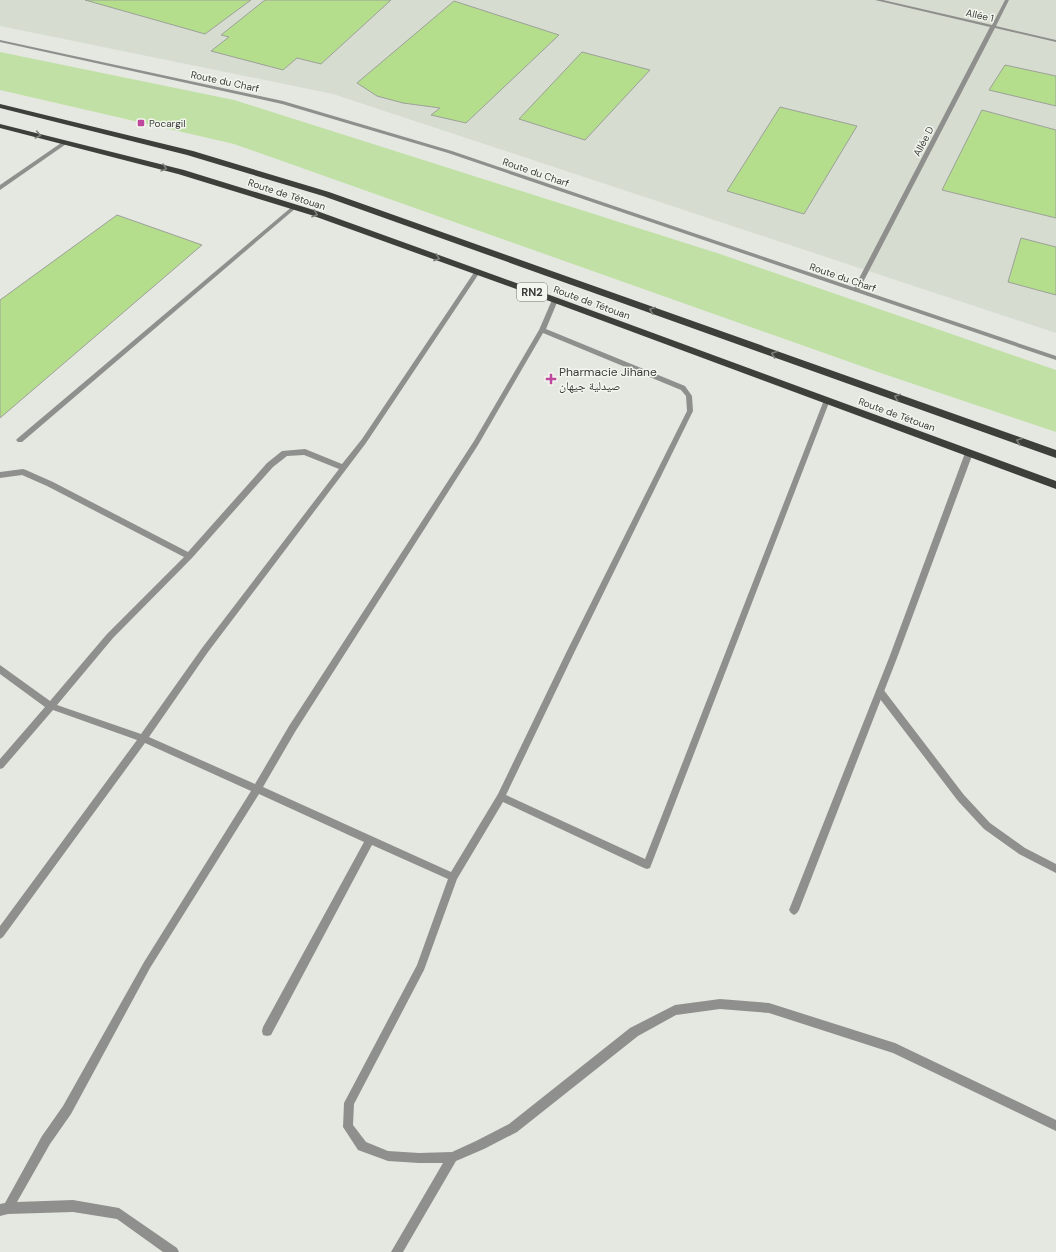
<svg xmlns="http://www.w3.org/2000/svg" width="1056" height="1252" viewBox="0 0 1056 1252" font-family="'DM Sans','Noto Naskh Arabic',sans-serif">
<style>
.built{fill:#d6ddd0}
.green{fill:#c1e0a5}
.building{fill:#b4de8c;stroke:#9da09a}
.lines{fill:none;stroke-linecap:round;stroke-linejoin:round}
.service{fill:#8f908d;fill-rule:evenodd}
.minor{fill:#8f908d;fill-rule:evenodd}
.tertiary{fill:#8f908d;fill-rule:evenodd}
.trunk{fill:#3c3f3a;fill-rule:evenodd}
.oneway{stroke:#7c7f79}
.poi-dot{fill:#bf479d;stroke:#f2f6ee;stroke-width:1.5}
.labels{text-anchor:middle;stroke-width:3;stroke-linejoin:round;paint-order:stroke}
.far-street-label{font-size:10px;fill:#3b3d3a;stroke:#f2f6ee}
.far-poi-label{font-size:10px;fill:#3b3d3a;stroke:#f2f6ee;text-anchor:start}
.shield{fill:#f2f6ee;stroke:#727470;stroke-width:1}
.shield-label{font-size:11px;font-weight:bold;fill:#3b3d3a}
.poi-label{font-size:12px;fill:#3b3d3a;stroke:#f2f6ee;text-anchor:start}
</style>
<rect width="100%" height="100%" fill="#e4e8e1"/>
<!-- built -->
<path class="built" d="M 0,0 L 1056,0 L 1056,333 L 333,94 L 0,26 Z"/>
<!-- green -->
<path class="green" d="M 0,52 L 234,100 L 720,254 L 1056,370 L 1056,432 L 878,372 L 234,144 L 0,90 Z"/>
<!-- building -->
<g class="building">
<path d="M 85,0 L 251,0 L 205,34 Z"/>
<path d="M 265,0 L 391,0 L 321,64 L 297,58 L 283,70 L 211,51 L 229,37 L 221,35 Z"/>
<path d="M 454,1 L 559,35 L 466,123 L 431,115 L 440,108 L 403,103 L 377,96 L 357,83 Z"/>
<path d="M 582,52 L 650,70 L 585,140 L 519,119 Z"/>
<path d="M 1005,65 L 1056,76 L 1056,106 L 989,90 Z"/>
<path d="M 780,107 L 857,126 L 804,214 L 727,191 Z"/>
<path d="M 982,110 L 1056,130 L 1056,218 L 942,190 Z"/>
<path d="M 117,215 L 202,245 L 0,418 L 0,300 Z"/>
<path d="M 1021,238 L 1056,247 L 1056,295 L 1008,282 Z"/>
</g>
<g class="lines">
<!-- service -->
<g class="service">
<path d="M 875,0 L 883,0 L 992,25 L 1005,0 L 1009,0 L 996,26 L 1056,40 L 1056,42 L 995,28 L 859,290 L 856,292 L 853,290 L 990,27 Z"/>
<path d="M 294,205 L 296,206 L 296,208 L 22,442 L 18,442 L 16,440 L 18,438 Z"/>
<path d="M 880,688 L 883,689 L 964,795 L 990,823 L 1025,848 L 1056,864 L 1056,873 L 1019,854 L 984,829 L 958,801 L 877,695 L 876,692 L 877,689 Z"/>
</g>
<!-- minor -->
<g class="minor">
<path d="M 64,141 L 69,142 L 0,190 L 0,185 Z"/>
<path d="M 477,270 L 480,272 L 366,443 L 208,652 L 149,737 L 255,784 L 289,726 L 474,441 L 539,330 L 552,300 L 555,298 L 558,300 L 546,329 L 685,386 L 692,396 L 693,411 L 574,653 L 506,795 L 645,859 L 824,400 L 827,398 L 830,400 L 650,868 L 647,869 L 644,868 L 503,802 L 457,879 L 424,970 L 354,1104 L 353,1125 L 366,1142 L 388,1151 L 419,1153 L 452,1152 L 476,1141 L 509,1124 L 630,1028 L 675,1005 L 720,999 L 769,1003 L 895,1043 L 1056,1120 L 1056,1131 L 893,1053 L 769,1013 L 720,1009 L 676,1015 L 638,1036 L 517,1132 L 484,1149 L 456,1161 L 403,1252 L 391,1252 L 443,1163 L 419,1163 L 388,1161 L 358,1150 L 343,1127 L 344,1103 L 417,965 L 448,879 L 372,845 L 271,1035 L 267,1036 L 263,1035 L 262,1031 L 263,1027 L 364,842 L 259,794 L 150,968 L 71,1114 L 50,1144 L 17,1202 L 73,1200 L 119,1208 L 177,1248 L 179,1252 L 163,1252 L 117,1219 L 73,1212 L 8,1214 L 0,1216 L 0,1204 L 5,1203 L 42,1136 L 63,1106 L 144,962 L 251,791 L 145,743 L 3,937 L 0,939 L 0,926 L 137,740 L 53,710 L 3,768 L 0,769 L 0,759 L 45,707 L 0,674 L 0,665 L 50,701 L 107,634 L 184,557 L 47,486 L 22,475 L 0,478 L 0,472 L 23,469 L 26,470 L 53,482 L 188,552 L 267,463 L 282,451 L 305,449 L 342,464 L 362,439 L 475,271 ZM 543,333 L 681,390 L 686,396 L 687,411 L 567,651 L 498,794 L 451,872 L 263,787 L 295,732 L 478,445 ZM 304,455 L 339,469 L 202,648 L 141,734 L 57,705 L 113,638 L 192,558 L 273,467 L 287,456 Z"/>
<path d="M 969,450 L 973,453 L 897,658 L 799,910 L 797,913 L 794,915 L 791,913 L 789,910 L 889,658 L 965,453 Z"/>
</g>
<!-- tertiary -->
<path class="tertiary" d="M 0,40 L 283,101 L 452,151 L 1056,356 L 1056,360 L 448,153 L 282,104 L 0,42 Z"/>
<!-- trunk -->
<g class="trunk">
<path d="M 0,104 L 193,151 L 329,192 L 1056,450 L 1056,458 L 323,196 L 187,155 L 0,108 Z"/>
<path d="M 0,124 L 184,170 L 317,211 L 558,298 L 1056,481 L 1056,489 L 552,302 L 311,215 L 178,174 L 0,128 Z"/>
</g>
</g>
<!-- one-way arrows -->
<defs><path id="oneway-chevron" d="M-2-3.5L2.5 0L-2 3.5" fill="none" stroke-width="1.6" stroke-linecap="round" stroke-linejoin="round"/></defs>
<g class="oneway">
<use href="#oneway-chevron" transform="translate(38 135) rotate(13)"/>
<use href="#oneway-chevron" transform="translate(164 168) rotate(15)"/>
<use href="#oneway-chevron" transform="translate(315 214) rotate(19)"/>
<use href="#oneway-chevron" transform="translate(437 258) rotate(20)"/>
<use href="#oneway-chevron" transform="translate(652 310) rotate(-160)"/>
<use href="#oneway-chevron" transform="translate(774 354) rotate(-160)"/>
<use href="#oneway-chevron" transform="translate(897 397) rotate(-160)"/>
<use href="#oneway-chevron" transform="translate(1019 441) rotate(-160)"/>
</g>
<!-- markers -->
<g class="poi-dot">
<rect x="137" y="119" width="8" height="8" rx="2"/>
<path d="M549 373h4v4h4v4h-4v4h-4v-4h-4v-4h4z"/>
</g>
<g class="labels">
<!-- far-street labels -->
<g class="far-street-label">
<text transform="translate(980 15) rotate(13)" y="4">Allée 1</text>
<text transform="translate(225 81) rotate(12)" y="4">Route du Charf</text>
<text transform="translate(923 141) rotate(-62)" y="4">Allée D</text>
<text transform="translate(536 172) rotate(19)" y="4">Route du Charf</text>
<text transform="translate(287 194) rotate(18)" y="4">Route de Tétouan</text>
<text transform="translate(843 277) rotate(19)" y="4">Route du Charf</text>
<text transform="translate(592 302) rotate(20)" y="4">Route de Tétouan</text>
<text transform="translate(897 414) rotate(20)" y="4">Route de Tétouan</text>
</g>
<!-- far-poi labels -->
<g class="far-poi-label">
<text x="149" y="127">Pocargil</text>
</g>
<!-- shield labels -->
<rect class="shield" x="517" y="283" width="30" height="18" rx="3"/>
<g class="shield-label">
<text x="532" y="296">RN2</text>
</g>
<!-- poi labels -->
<g class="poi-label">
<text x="559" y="376">Pharmacie Jihane<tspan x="559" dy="14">صيدلية جيهان</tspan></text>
</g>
</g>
</svg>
